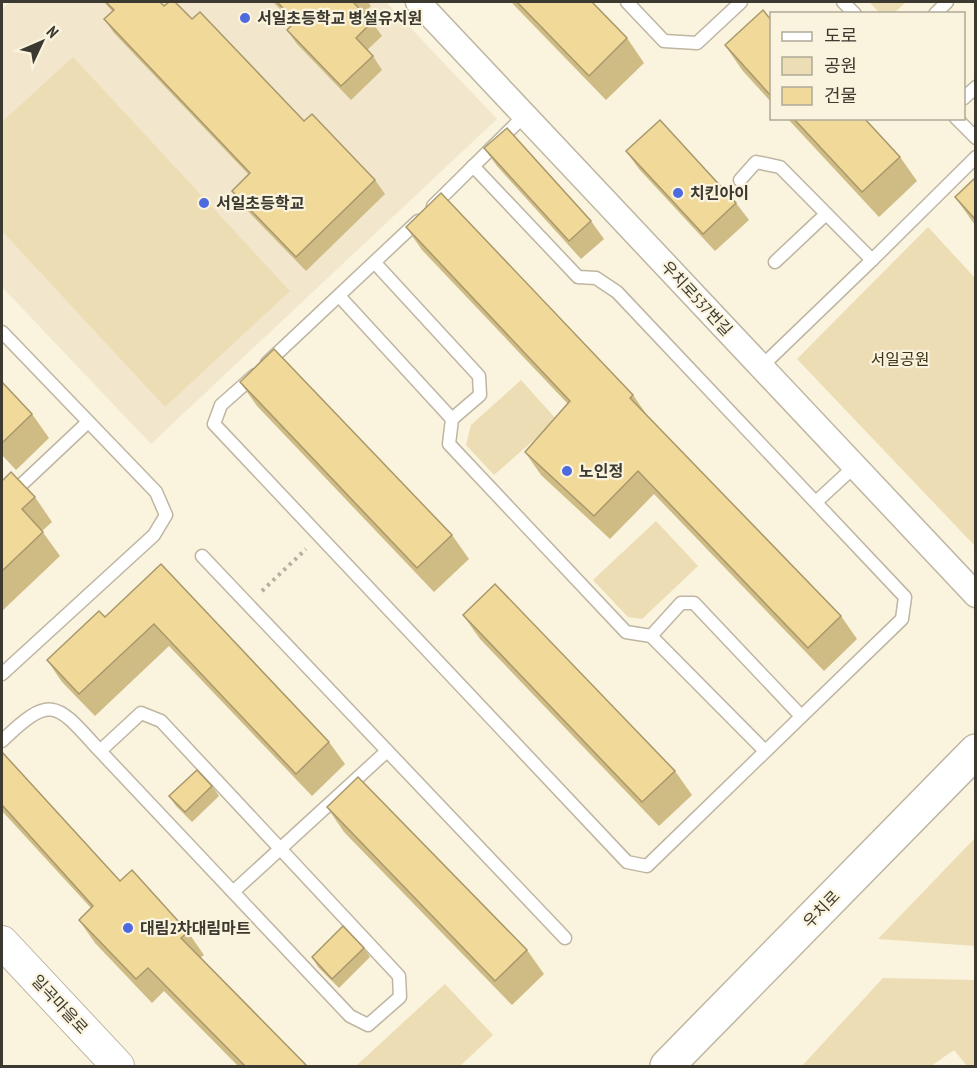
<svg xmlns="http://www.w3.org/2000/svg" width="977" height="1068" viewBox="0 0 977 1068" font-family="'PT Sans Narrow','Noto Sans KR',sans-serif">
<style>
.built{fill:#f2e7cc}
.green{fill:#edddb4}
.lines{fill:none;stroke-linecap:round;stroke-linejoin:round}
.service-casing{stroke:#beb6a2;stroke-width:15}
.minor-casing{stroke:#beb6a2;stroke-width:27}
.tertiary-casing{stroke:#beb6a2;stroke-width:34}
.secondary-casing{stroke:#beb6a2;stroke-width:36}
.path{stroke:#b5b09e;stroke-width:4;stroke-dasharray:3 4.5;stroke-linecap:butt}
.service{stroke:#fff;stroke-width:12}
.minor{stroke:#fff;stroke-width:24}
.tertiary{stroke:#fff;stroke-width:32}
.secondary{stroke:#fff;stroke-width:33}
.wall{fill:#cfbb84}
.building{fill:#f1d999;stroke:#a9986b;stroke-width:1.5}
.poi-dot{fill:#4f69de;stroke:#faf3dd;stroke-width:2}
.labels{text-anchor:middle;stroke-width:4.5;stroke-linejoin:round;paint-order:stroke}
.poi-label{font-size:16px;font-weight:bold;fill:#3c3930;stroke:#faf3dd;text-anchor:start}
.street-label{font-size:16px;fill:#3c3930;stroke:#faf3dd}
.park-label{font-size:16px;fill:#3c3215;stroke:#faf3dd}
</style>
<rect width="100%" height="100%" fill="#faf3dd"/>
<!-- built -->
<path class="built" d="M 10,2 L 386,2 L 497,119 L 151,444 L 2,287 L 2,9 Z"/>
<!-- green -->
<g class="green">
<path d="M 869,2 L 906,2 L 893,14 L 880,13 Z"/>
<path d="M 73,57 L 290,291 L 165,407 L 2,231 L 2,122 Z"/>
<path d="M 928,227 L 975,278 L 975,546 L 797,359 Z"/>
<path d="M 521,380 L 557,420 L 494,475 L 466,445 L 471,425 Z"/>
<path d="M 656,521 L 698,566 L 642,619 L 628,617 L 593,580 Z"/>
<path d="M 975,838 L 975,946 L 878,939 Z"/>
<path d="M 883,978 L 975,980 L 975,1066 L 967,1066 L 954,1050 L 931,1066 L 802,1066 Z"/>
<path d="M 445,984 L 493,1035 L 460,1066 L 356,1066 Z"/>
</g>
<g class="lines">
<defs>
<g id="service">
<path d="M 627,2 L 664,41 L 697,43 L 741,2"/>
<path d="M 843,2 L 855,14"/>
<path d="M 935,14 L 947,2"/>
<path d="M 964,98 L 976,87"/>
<path d="M 956,118 L 976,138"/>
<path d="M 740,180 L 756,162 L 780,167 L 872,260 L 761,367"/>
<path d="M 433,206 L 526,114"/>
<path d="M 872,260 L 976,157"/>
<path d="M 775,262 L 826,214"/>
<path d="M 340,297 L 452,419 L 480,395 L 479,376 L 375,263"/>
<path d="M 2,332 L 156,492 L 166,515 L 154,535 L 2,674"/>
<path d="M 267,363 L 418,221"/>
<path d="M 255,375 L 221,405 L 214,424 L 627,862 L 647,866 L 902,619 L 905,597 L 617,292 L 596,278 L 578,277 L 473,166"/>
<path d="M 452,419 L 449,444 L 626,632 L 651,636 L 765,751"/>
<path d="M 816,502 L 854,467"/>
<path d="M 2,503 L 88,422"/>
<path d="M 202,556 L 565,938"/>
<path d="M 651,636 L 681,603 L 694,603 L 801,716"/>
<path d="M 2,741 C 52,692 57,704 100,751 L 350,1016 L 368,1025 L 400,997 L 399,976 L 161,721 L 141,713 L 100,751"/>
<path d="M 233,892 L 387,751"/>
</g>
<path id="minor" d="M 418,2 L 976,595"/>
<path id="tertiary" d="M 2,942 L 118,1066"/>
<path id="secondary" d="M 667,1066 L 976,751"/>
</defs>
<!-- service casing -->
<use href="#service" class="service-casing"/>
<!-- minor casing -->
<use href="#minor" class="minor-casing"/>
<!-- tertiary casing -->
<use href="#tertiary" class="tertiary-casing"/>
<!-- secondary casing -->
<use href="#secondary" class="secondary-casing"/>
<!-- path -->
<path class="path" d="M 262,591 L 306,549"/>
<!-- service -->
<use href="#service" class="service"/>
<!-- minor -->
<use href="#minor" class="minor"/>
<!-- tertiary -->
<use href="#tertiary" class="tertiary"/>
<!-- secondary -->
<use href="#secondary" class="secondary"/>
</g>
<!-- wall -->
<g class="wall">
<path d="M 104,2 L 160,2 L 164,6 L 192,19 L 304,121 L 375,180 L 385,194 L 306,271 L 242,205 L 232,191 L 249,175 L 114,33 L 104,19 L 112,11 Z"/>
<path d="M 273,2 L 368,2 L 371,6 L 364,13 L 372,22 L 382,36 L 367,50 L 373,56 L 382,70 L 351,100 L 297,44 L 287,30 L 294,23 Z"/>
<path d="M 511,2 L 592,2 L 627,38 L 644,63 L 606,100 Z"/>
<path d="M 771,20 L 771,102 L 742,70 L 725,45 Z"/>
<path d="M 787,118 L 864,118 L 900,157 L 917,181 L 879,217 Z"/>
<path d="M 484,148 L 591,221 L 604,239 L 581,259 L 497,166 Z"/>
<path d="M 626,151 L 736,203 L 749,220 L 715,251 L 639,169 Z"/>
<path d="M 975,178 L 975,225 L 955,197 Z"/>
<path d="M 406,227 L 633,395 L 649,418 L 841,616 L 857,639 L 824,671 L 654,494 L 610,539 L 541,475 L 525,452 L 568,404 L 422,250 Z"/>
<path d="M 2,382 L 32,414 L 49,438 L 16,470 L 2,455 Z"/>
<path d="M 240,382 L 452,535 L 469,559 L 434,592 L 257,406 Z"/>
<path d="M 2,481 L 35,497 L 52,522 L 42,531 L 60,556 L 2,611 Z"/>
<path d="M 161,564 L 329,742 L 345,764 L 312,796 L 169,646 L 95,716 L 62,682 L 47,660 L 105,617 Z"/>
<path d="M 463,615 L 675,771 L 692,795 L 659,826 L 480,639 Z"/>
<path d="M 2,752 L 120,881 L 188,932 L 204,955 L 200,958 L 307,1066 L 238,1066 L 164,991 L 152,1003 L 95,943 L 79,920 L 91,908 L 2,811 Z"/>
<path d="M 212,786 L 219,796 L 192,822 L 176,806 L 169,796 Z"/>
<path d="M 327,807 L 527,950 L 544,974 L 512,1005 L 344,832 Z"/>
<path d="M 364,948 L 370,957 L 339,988 L 318,967 L 312,957 Z"/>
</g>
<!-- building -->
<g class="building">
<path d="M 106,2 L 160,2 L 164,6 L 169,2 L 175,2 L 192,19 L 200,12 L 304,121 L 312,114 L 375,180 L 296,257 L 232,191 L 250,173 L 104,19 L 114,10 Z"/>
<path d="M 277,2 L 353,2 L 372,22 L 356,38 L 373,56 L 341,86 L 287,30 L 296,21 Z"/>
<path d="M 517,2 L 592,2 L 627,38 L 589,76 Z"/>
<path d="M 763,10 L 771,20 L 771,96 L 725,45 Z"/>
<path d="M 793,118 L 864,118 L 900,157 L 862,192 Z"/>
<path d="M 660,120 L 736,203 L 703,234 L 626,151 Z"/>
<path d="M 507,128 L 591,221 L 569,241 L 484,148 Z"/>
<path d="M 975,178 L 975,219 L 955,197 Z"/>
<path d="M 441,193 L 633,395 L 630,398 L 841,616 L 808,648 L 638,471 L 594,516 L 525,452 L 570,401 L 406,227 Z"/>
<path d="M 274,349 L 452,535 L 417,568 L 240,382 Z"/>
<path d="M 2,382 L 32,414 L 2,443 Z"/>
<path d="M 11,472 L 35,497 L 22,509 L 43,532 L 2,571 L 2,481 Z"/>
<path d="M 161,564 L 329,742 L 296,774 L 154,624 L 79,694 L 47,660 L 99,611 L 105,617 Z"/>
<path d="M 495,584 L 675,771 L 642,802 L 463,615 Z"/>
<path d="M 2,752 L 120,881 L 132,870 L 188,932 L 181,938 L 307,1066 L 245,1066 L 148,968 L 136,979 L 79,920 L 93,906 L 2,805 Z"/>
<path d="M 197,770 L 212,786 L 185,812 L 169,796 Z"/>
<path d="M 358,777 L 527,950 L 495,981 L 327,807 Z"/>
<path d="M 343,926 L 364,948 L 332,979 L 312,957 Z"/>
</g>
<!-- markers -->
<g class="poi-dot">
<circle cx="245" cy="18" r="6"/>
<circle cx="678" cy="193" r="6"/>
<circle cx="204" cy="203" r="6"/>
<circle cx="567" cy="471" r="6"/>
<circle cx="128" cy="928" r="6"/>
</g>
<g class="labels">
<!-- poi labels -->
<g class="poi-label">
<text x="257" y="24">서일초등학교 병설유치원</text>
<text x="690" y="199">치킨아이</text>
<text x="216" y="209">서일초등학교</text>
<text x="579" y="477">노인정</text>
<text x="140" y="934">대림2차대림마트</text>
</g>
<!-- street labels -->
<g class="street-label">
<text transform="translate(697 298) rotate(47)" y="6">우치로537번길</text>
<text transform="translate(821 909) rotate(-46)" y="6">우치로</text>
<text transform="translate(60 1004) rotate(47)" y="6">일곡마을로</text>
</g>
<!-- park labels -->
<g class="park-label">
<text x="900" y="365">서일공원</text>
</g>
</g>
<!-- border -->
<rect width="977" height="1068" fill="none" stroke="#3c3930" stroke-width="6"/>
<!-- legend -->
<rect x="770" y="12" width="195" height="108" fill="#faf3dd" stroke="#aea998" stroke-width="1.5"/>
<rect x="782" y="32" width="30" height="9" fill="#ffffff" stroke="#aea998" stroke-width="1.5"/>
<text x="824" y="42" font-size="18" fill="#3c3930">도로</text>
<rect x="782" y="57" width="30" height="18" fill="#edddb4" stroke="#aea998" stroke-width="1.5"/>
<text x="824" y="72" font-size="18" fill="#3c3930">공원</text>
<rect x="782" y="87" width="30" height="18" fill="#f1d999" stroke="#aea998" stroke-width="1.5"/>
<text x="824" y="102" font-size="18" fill="#3c3930">건물</text>
<!-- north arrow -->
<g transform="translate(42 42) rotate(46)" stroke="#faf3dd" stroke-width="4.5" paint-order="stroke">
<path d="M0-4.5L10 22L0 15L-10 22Z" fill="#3c3930"/>
<text y="-9" font-size="16" font-weight="bold" text-anchor="middle" fill="#3c3930">N</text>
</g>
</svg>
